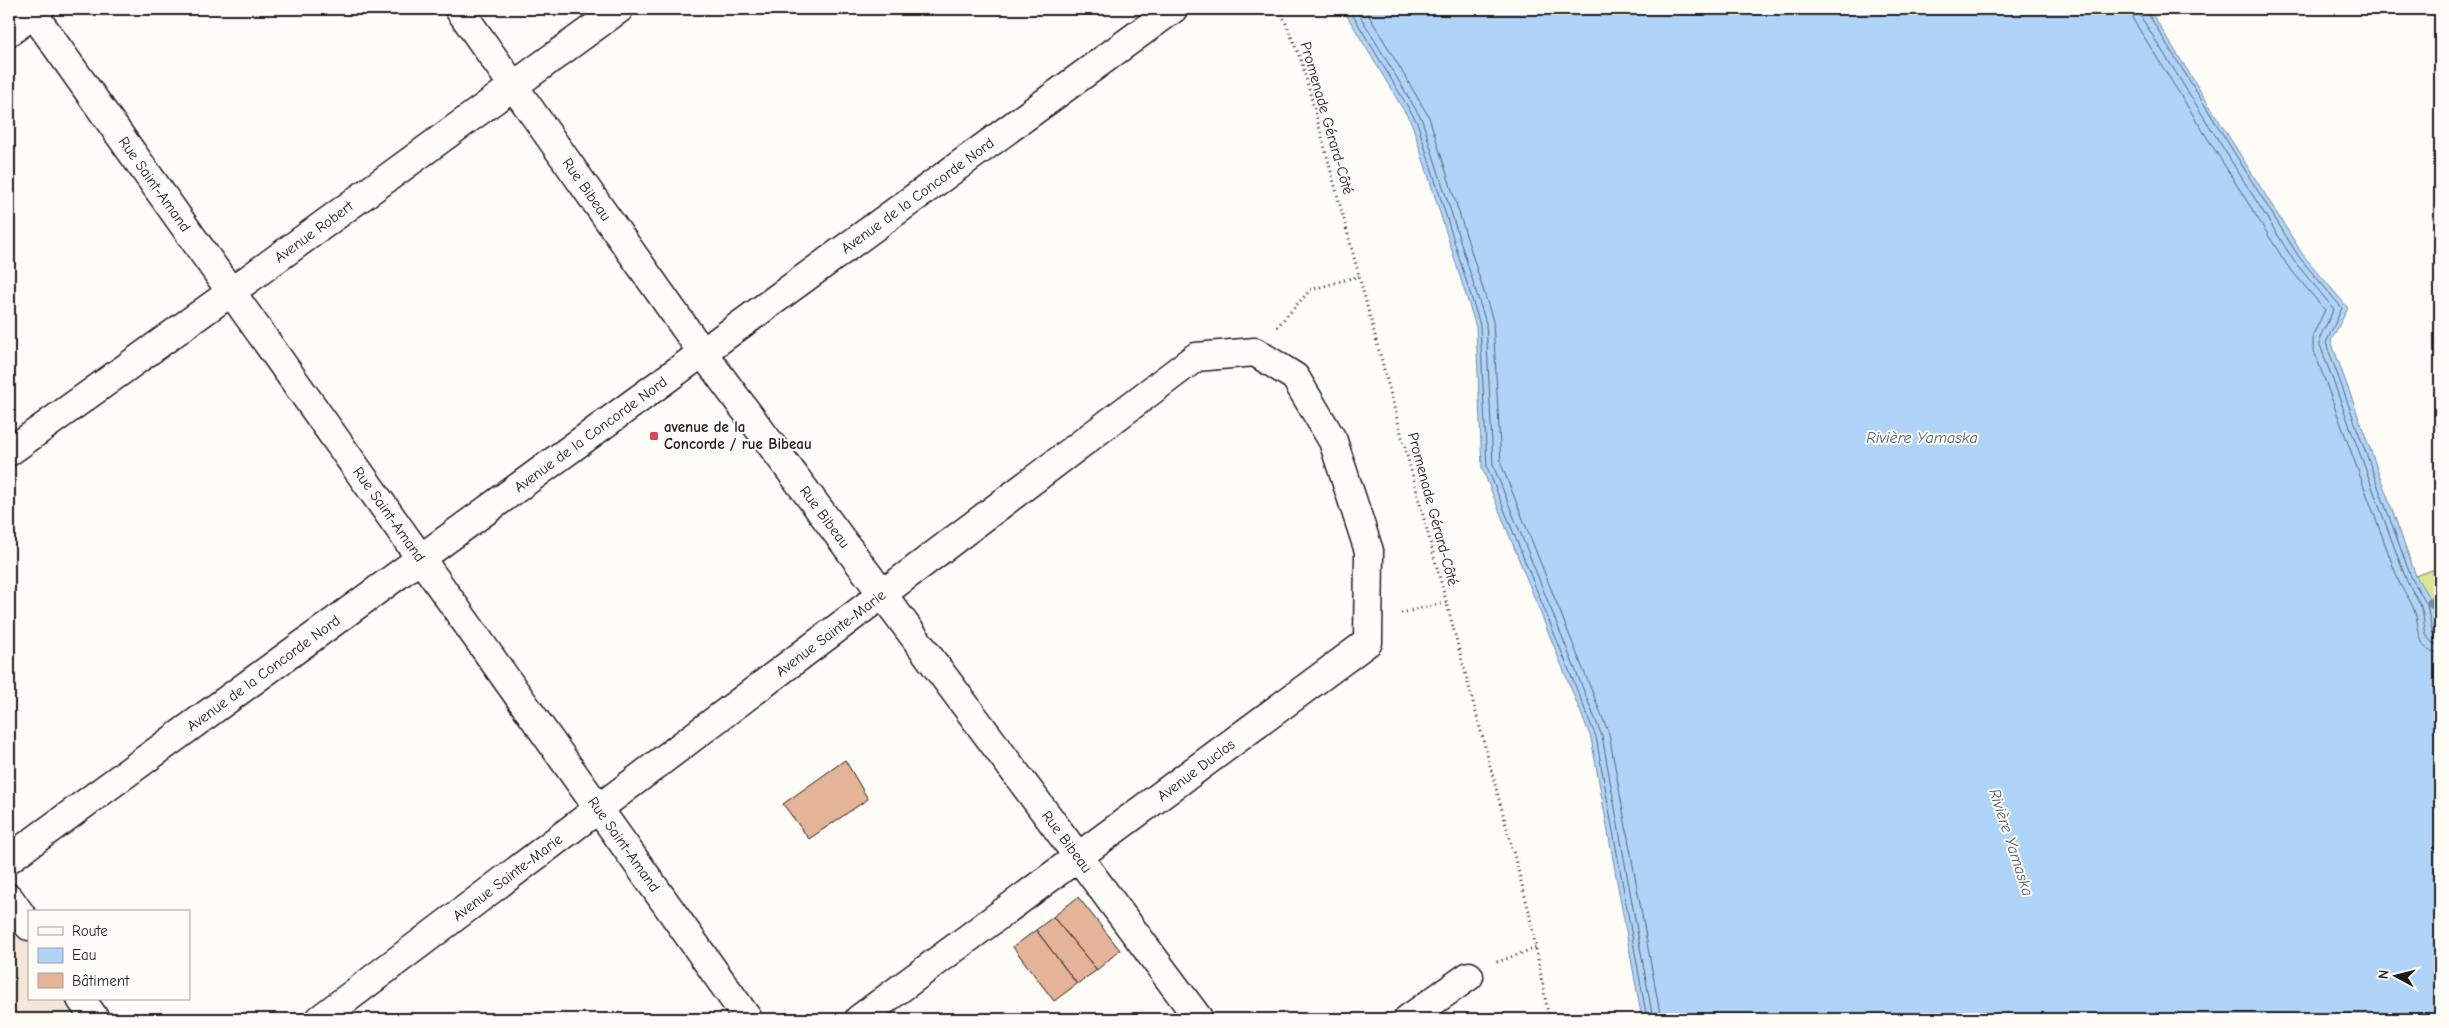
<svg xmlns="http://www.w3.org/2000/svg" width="2449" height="1028" viewBox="0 0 2449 1028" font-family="'Comic Neue',sans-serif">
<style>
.built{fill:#f6e6da}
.green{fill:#dae699;stroke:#7b815a}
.water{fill:#b0d3f8;stroke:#758aa0}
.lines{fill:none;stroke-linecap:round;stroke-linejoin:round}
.shore{stroke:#576574;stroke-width:1}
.stream{stroke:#758aa0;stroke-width:11}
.building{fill:#e5b397;stroke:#1c1c1c}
.minor-casing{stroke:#1c1c1c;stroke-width:31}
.path{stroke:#1c1c1c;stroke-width:3;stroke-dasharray:1 4;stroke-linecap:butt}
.minor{stroke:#fdfcf7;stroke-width:28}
.poi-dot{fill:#d1495b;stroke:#fdfcf7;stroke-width:2}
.labels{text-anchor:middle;stroke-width:4;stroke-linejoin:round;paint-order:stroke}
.street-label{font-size:15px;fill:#1c1c1c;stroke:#fdfcf7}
.poi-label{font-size:15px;font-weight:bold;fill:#1c1c1c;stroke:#fdfcf7;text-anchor:start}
.water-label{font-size:16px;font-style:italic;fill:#505c69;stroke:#fdfcf7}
</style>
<rect width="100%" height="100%" fill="#fdfcf7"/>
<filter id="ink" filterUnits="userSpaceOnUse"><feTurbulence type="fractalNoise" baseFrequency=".02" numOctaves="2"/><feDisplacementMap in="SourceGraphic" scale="10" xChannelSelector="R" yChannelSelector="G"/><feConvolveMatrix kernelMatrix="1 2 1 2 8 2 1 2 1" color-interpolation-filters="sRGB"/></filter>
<g filter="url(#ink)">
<!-- built -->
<path class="built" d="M 9,898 L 29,926 L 29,999 L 81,999 L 95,1019 L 9,1019 Z"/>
<!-- green -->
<path class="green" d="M 2440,567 L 2440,690 L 2416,576 Z"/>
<!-- water -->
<path class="water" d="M 1343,9 L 2149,9 L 2303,255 L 2348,308 L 2331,341 L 2416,576 L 2432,603 L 2440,647 L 2440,1019 L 1642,1019 L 1591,738 L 1482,468 L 1476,327 L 1412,124 Z"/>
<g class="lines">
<!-- shore -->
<g class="shore">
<path d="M 1349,9 L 1417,122 L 1480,325 L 1487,467 L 1596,737 L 1647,1019"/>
<path d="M 1356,9 L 1422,120 L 1486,323 L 1493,465 L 1602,736 L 1653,1019"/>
<path d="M 1365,9 L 1429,117 L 1493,321 L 1501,464 L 1609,734 L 1661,1019"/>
<path d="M 2131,9 L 2134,21 L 2287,265 L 2325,310 L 2313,335 L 2313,348 L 2399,582 C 2403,591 2411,600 2414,610 C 2421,627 2415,652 2440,653"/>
<path d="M 2139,9 L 2141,17 L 2294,261 L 2334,309 L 2320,337 L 2320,345 L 2406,579 C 2410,589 2418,597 2421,607 C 2426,620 2421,644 2440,645"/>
<path d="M 2145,9 L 2299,257 L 2342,308 L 2326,343 L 2411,577 L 2427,605 L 2433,635 L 2440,639"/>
</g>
<!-- stream -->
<path class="stream" d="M 2432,603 L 2440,600"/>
</g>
<!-- building -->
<g class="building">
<path d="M 845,760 L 868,799 L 809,839 L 783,804 Z"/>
<path d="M 1078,897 L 1120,950 L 1097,970 L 1053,917 Z"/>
<path d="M 1053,917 L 1097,970 L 1077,984 L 1036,930 Z"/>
<path d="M 1036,930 L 1077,984 L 1054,1001 L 1013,947 Z"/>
</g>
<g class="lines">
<defs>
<g id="minor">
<path id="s1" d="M 30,9 L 748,1019"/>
<path id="s2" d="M 459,9 L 702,352 L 1199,1019"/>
<path d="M 9,32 L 40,9"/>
<path id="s3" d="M 9,452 L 231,292 L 619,9"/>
<path id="s4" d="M 9,859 L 1173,9"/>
<path d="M 9,898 L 29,926"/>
<path d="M 81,999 L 95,1019"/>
<path id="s5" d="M 320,1019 L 1196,357 L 1255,352 L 1295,377 L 1333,441 L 1369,551 L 1368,642 L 859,1019"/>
<path d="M 1408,1019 L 1469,976"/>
</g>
</defs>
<!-- minor casing -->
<use href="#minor" class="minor-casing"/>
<!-- path -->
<g class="path">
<path d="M 1280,9 L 1302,63 L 1529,911 L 1549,1019"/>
<path d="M 1277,327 L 1310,290 L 1359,276"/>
<path d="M 1401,613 L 1447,602"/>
<path d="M 1497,962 L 1536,948"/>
</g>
<!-- minor -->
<use href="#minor" class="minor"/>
</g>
</g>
<!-- markers -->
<rect class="poi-dot" x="649" y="431" width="10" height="10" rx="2.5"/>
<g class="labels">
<!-- street labels -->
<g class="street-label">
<text transform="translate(1327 118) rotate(74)" y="5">Promenade Gérard-Côté</text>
<text dy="5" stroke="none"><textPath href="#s1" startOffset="215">Rue Saint-Amand</textPath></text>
<text dy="5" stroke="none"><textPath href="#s2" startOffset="221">Rue Bibeau</textPath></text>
<text dy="5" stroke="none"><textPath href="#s4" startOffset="1125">Avenue de la Concorde Nord</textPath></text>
<text dy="5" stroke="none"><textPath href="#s3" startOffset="376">Avenue Robert</textPath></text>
<text dy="5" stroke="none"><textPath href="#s4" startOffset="720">Avenue de la Concorde Nord</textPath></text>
<text transform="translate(1433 509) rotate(75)" y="5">Promenade Gérard-Côté</text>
<text dy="5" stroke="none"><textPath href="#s1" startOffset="620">Rue Saint-Amand</textPath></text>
<text dy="5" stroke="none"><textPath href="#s2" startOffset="626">Rue Bibeau</textPath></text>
<text dy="5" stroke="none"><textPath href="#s5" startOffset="640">Avenue Sainte-Marie</textPath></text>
<text dy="5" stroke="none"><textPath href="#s4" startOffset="315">Avenue de la Concorde Nord</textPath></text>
<text transform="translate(1196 770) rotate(-37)" y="5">Avenue Duclos</text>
<text dy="5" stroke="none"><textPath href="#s2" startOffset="1031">Rue Bibeau</textPath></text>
<text dy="5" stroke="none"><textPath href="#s1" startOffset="1025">Rue Saint-Amand</textPath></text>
<text dy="5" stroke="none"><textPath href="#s5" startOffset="235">Avenue Sainte-Marie</textPath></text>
</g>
<!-- poi labels -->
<g class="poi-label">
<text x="664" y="432">avenue de la<tspan x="664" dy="17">Concorde / rue Bibeau</tspan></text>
</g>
<!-- water labels -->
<g class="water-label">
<text x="1922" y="443">Rivière Yamaska</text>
<text transform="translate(2012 842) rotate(72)" y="6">Rivière Yamaska</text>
</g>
</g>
<!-- margin -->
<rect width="2449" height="1028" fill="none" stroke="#fdfcf7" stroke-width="30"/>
<rect x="15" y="15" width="2419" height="998" fill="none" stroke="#1c1c1c" stroke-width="2" filter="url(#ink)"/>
<!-- legend -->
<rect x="28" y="910" width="162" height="90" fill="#fdfcf7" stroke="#a3a29f"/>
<rect x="38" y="927" width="25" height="8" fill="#fdfcf7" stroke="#a3a29f"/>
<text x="72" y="936" font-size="15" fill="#1c1c1c">Route</text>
<rect x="38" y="948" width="25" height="15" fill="#b0d3f8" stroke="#a3a29f"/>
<text x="72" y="960" font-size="15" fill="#1c1c1c">Eau</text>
<rect x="38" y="973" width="25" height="15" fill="#e5b397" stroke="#a3a29f"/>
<text x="72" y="986" font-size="15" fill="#1c1c1c">Bâtiment</text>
<!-- north arrow -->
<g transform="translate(2396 976) rotate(277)" stroke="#fdfcf7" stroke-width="4" paint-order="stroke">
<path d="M0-4L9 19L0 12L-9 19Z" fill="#1c1c1c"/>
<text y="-8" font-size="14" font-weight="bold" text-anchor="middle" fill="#1c1c1c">N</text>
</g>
</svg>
